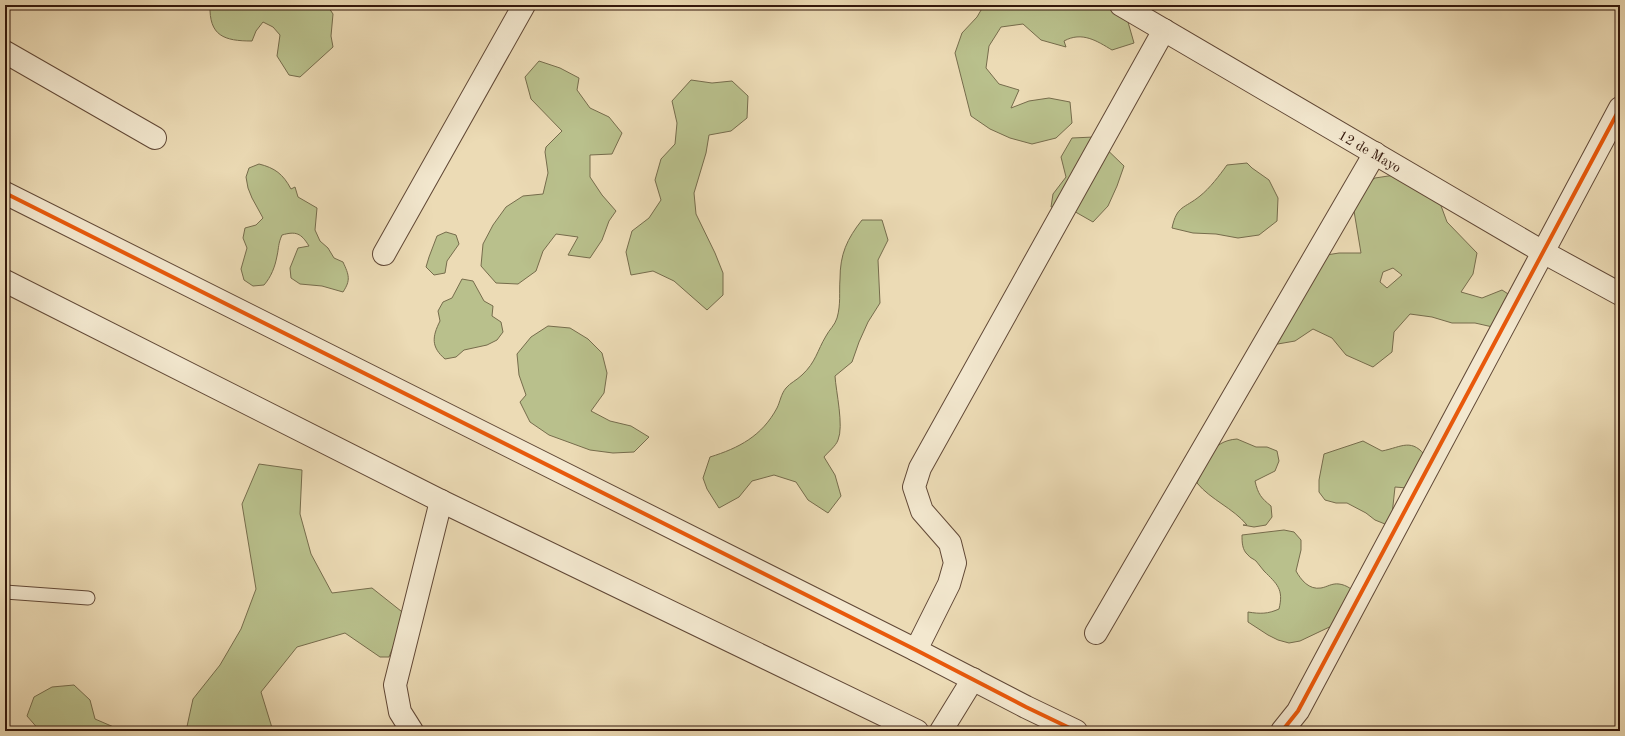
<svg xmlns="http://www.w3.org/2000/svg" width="1625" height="736" viewBox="0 0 1625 736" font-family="'Old Standard TT',serif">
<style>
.green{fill:#b9c08c;stroke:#766c4c;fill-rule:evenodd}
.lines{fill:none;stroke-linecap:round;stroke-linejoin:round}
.lane-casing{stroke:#614836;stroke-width:15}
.street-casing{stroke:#614836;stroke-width:24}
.lane{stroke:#f3e8cf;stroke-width:13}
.street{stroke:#f3e8cf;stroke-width:22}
.cycleway-casing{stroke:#f3e8cf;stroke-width:6}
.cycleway{stroke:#e8590c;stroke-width:4}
.labels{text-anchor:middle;stroke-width:4;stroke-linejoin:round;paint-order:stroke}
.street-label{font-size:14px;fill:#33170b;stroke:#f3e8cf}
</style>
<rect width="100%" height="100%" fill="#ecdbb5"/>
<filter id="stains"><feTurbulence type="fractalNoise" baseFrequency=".005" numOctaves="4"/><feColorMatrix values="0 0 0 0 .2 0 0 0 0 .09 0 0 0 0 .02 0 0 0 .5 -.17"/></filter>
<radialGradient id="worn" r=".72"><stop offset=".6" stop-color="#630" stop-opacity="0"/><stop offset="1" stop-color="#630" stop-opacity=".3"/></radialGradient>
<!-- green -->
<g class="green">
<path d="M 210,5 L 327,5 L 333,14 L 331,36 L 333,47 L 300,77 L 289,75 L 277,56 L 280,35 L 273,27 L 263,22 L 256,31 L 252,41 C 224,41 209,36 210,5 Z"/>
<path d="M 984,5 L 1117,5 L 1128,22 L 1134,43 L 1112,50 C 1097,41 1082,31 1064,41 L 1066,47 L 1041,40 L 1023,24 L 1001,27 L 989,46 L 986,68 L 999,84 L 1019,90 L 1011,108 L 1029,101 L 1049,98 L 1070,102 L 1072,123 L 1056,138 L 1032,144 L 1010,138 L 990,129 L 971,116 L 955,53 L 962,33 L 977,17 Z"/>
<path d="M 539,61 L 560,68 L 579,78 L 577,90 L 590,108 L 609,117 L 622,133 L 612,154 L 590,155 L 590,177 L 602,195 L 616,211 L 609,221 L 602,240 L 590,258 L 568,255 L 578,237 L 556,234 L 543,251 L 536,271 L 518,284 L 496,283 L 481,266 L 483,244 L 493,225 L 506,207 L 523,196 L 543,194 L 548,173 L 545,152 L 546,147 L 562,131 L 531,99 L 525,77 Z"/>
<path d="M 691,80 L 712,83 L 732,81 L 748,96 L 747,118 L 731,131 L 709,135 L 706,153 L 694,193 L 696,214 L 715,253 L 723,273 L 723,295 L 707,310 L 674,281 L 653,271 L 631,275 L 626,252 L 632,231 L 649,218 L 661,200 L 655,180 L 661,159 L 675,144 L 677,123 L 672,101 Z"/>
<path d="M 1094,137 L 1124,166 L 1117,186 L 1108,206 L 1093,222 L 1072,210 L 1051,207 L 1053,194 L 1066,177 L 1061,157 L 1072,138 Z"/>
<path d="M 1247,163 L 1252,168 L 1269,180 L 1278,198 L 1277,221 L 1259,235 L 1238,238 L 1216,234 L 1193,233 L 1172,228 C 1177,205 1184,209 1200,196 C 1210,188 1219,176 1227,165 Z"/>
<path d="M 259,164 C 275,168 283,174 291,189 L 295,187 L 298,197 L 317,208 L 315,230 L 320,241 L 328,248 L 334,258 L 343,262 C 349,275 351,280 343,292 L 322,286 L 300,284 L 291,278 L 290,268 L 298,248 L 309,246 C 301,233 296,231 282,235 C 278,244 279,247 277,256 C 275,267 271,277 264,285 L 253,286 L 244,280 L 241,269 L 247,248 L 243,238 L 245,228 L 256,225 L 263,218 L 252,198 L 248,188 L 246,177 L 249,168 Z"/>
<path d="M 1395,175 L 1440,203 L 1447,222 L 1477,253 L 1473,274 L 1461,292 L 1482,298 L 1502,290 L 1519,301 L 1497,328 L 1475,323 L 1452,323 L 1432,317 L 1410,314 L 1394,332 L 1392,352 L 1373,367 L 1346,355 L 1332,338 L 1313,329 L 1295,341 L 1272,345 L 1320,256 L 1339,253 L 1361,253 L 1354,211 L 1358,190 L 1375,178 ZM 1393,268 L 1402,275 L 1387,288 L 1380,282 L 1383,272 Z"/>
<path d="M 862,220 L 882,220 L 888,240 L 878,260 L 880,303 L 868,322 L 859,342 L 852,362 L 835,376 C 836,392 844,426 838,440 C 836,446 828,452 824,457 L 835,475 L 841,496 L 828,513 L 808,500 L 796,482 L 774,475 L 752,481 L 739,497 L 719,508 L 707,489 L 703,478 L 710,457 C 739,448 762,436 777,408 C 780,402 781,394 786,388 C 790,383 797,380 802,375 C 816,362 817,351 826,336 C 829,330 835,325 837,318 C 841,304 839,293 840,279 C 840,254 847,239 862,220 Z"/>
<path d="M 446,232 L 456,235 L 459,244 L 447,261 L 445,273 L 434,275 L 426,267 L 429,257 L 437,236 Z"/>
<path d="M 462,279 L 473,281 L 484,301 L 493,306 L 492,316 L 501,322 L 503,332 L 497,340 L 487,345 L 464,350 L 456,357 L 445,359 C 431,347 432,337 440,321 L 438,311 L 443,302 L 452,298 Z"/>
<path d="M 548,326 L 570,328 L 588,339 L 602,353 L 607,373 L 604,393 L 591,411 L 610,421 L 631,426 L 649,437 L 634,452 L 613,453 L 590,450 L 549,435 L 530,422 L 520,402 L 526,395 L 519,375 L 517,354 L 531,337 Z"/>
<path d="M 1237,439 L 1256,447 L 1267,447 L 1277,451 L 1279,461 L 1275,471 L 1255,481 C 1258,494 1261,498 1271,506 L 1272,517 L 1266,525 L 1254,527 L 1243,525 L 1247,525 C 1233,508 1211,500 1197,483 C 1206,462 1210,441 1237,439 Z"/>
<path d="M 1363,441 L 1382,451 C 1402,447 1412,437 1427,458 L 1407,488 L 1395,487 L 1392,515 L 1385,524 L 1375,520 L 1366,513 L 1347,503 L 1336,503 L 1325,500 L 1319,492 L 1319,480 L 1324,454 Z"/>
<path d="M 259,464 L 302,470 L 300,514 L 311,554 L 332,593 L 372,588 L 406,615 L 389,657 L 380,657 L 345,633 L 297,647 L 261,692 L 273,731 L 186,731 L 193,699 L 220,665 L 241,629 L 256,589 L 242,504 Z"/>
<path d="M 1284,530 L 1294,532 L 1301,540 L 1301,550 L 1296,571 C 1301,580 1309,590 1321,588 C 1327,587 1332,583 1339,584 C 1347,585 1353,590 1358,595 L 1340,622 L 1300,641 L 1289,643 L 1278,640 L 1268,635 L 1248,622 L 1248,612 C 1260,614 1268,614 1279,609 C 1284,589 1277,584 1264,571 C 1261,568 1259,564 1256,561 C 1254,559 1250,558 1248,555 C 1242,550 1242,542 1242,535 Z"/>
<path d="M 74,685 L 90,700 L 95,719 L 123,731 L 40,731 L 27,716 L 34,697 L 52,687 Z"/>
</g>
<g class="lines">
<defs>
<path id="lane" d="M 5,592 L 88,598"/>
<g id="street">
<path d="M 1121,5 L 1543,252 L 1620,294"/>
<path d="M 5,52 L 155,138"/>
<path d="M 5,193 L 916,650 L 1026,707 L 1076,731"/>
<path d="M 384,254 L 524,5"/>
<path d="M 5,281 L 441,501 L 917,731"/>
<path d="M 1096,633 L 1375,153"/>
<path d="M 916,650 L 949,584 L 955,563 L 950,543 L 922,511 L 914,487 L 920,468 L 1164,30"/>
<path d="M 412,731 L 400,712 L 395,685 L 441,501"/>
<path d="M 941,731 L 973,679"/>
<path d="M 1282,731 L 1298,711 L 1620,108"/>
</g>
</defs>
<!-- lane casing -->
<use href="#lane" class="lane-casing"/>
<!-- street casing -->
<use href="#street" class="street-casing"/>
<!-- lane -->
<use href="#lane" class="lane"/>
<!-- street -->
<use href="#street" class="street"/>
<defs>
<g id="cycleway">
<path d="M 5,193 L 916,650 L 1026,707 L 1076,731"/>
<path d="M 1282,731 L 1298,711 L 1620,108"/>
</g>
</defs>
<!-- cycleway casing -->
<use href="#cycleway" class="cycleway-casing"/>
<!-- cycleway -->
<use href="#cycleway" class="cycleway"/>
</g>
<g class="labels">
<!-- street labels -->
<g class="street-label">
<text transform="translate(1370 151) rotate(30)" y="5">12 de Mayo</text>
</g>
</g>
<!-- margin -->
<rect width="1625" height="736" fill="none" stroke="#ecdbb5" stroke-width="20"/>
<rect x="6" y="6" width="1613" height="724" fill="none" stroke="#33170b" stroke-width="2"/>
<rect x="10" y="10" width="1605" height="716" fill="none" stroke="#33170b"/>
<rect width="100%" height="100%" filter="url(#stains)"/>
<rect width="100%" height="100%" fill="url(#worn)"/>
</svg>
